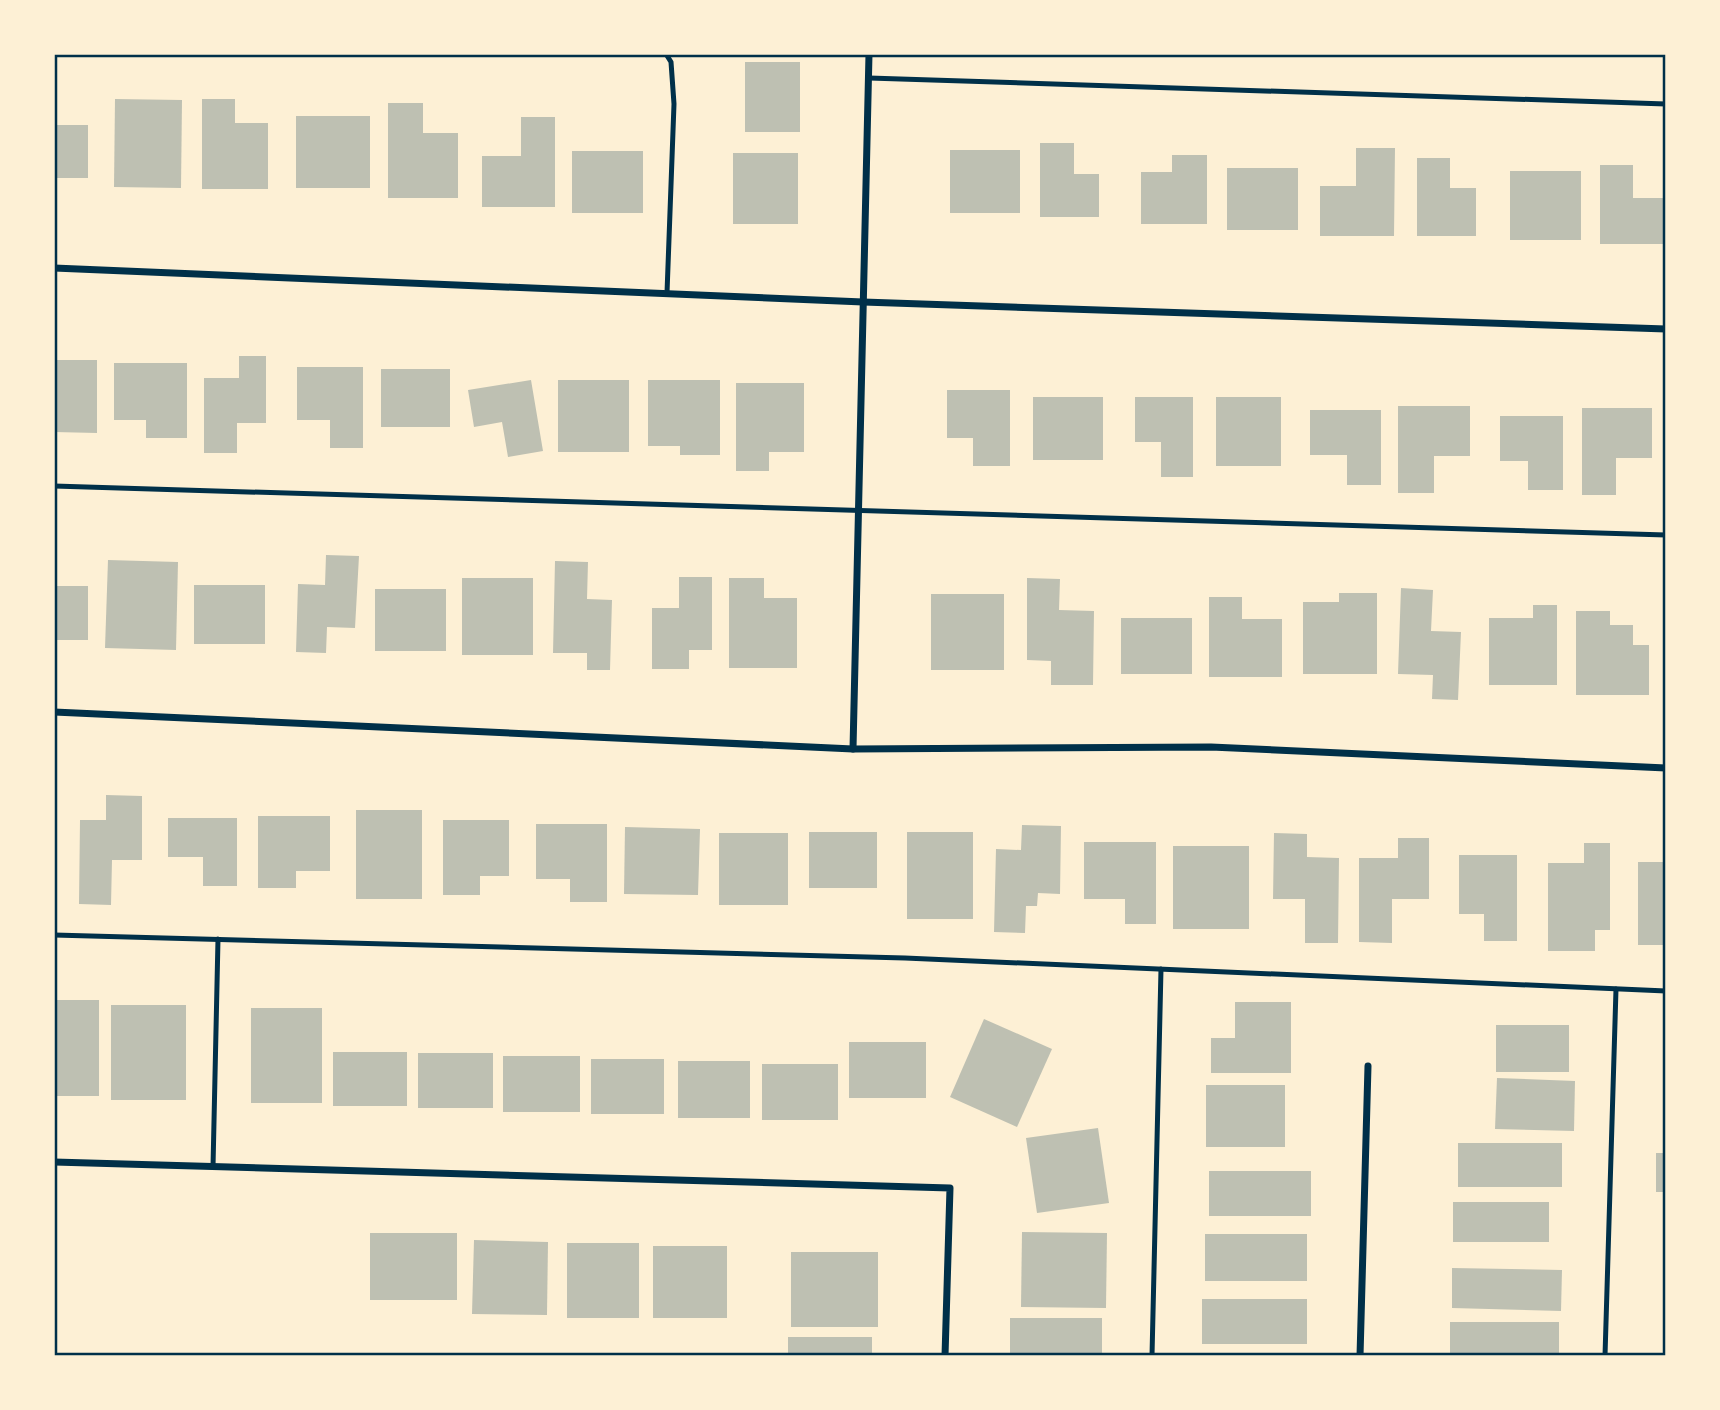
<svg xmlns="http://www.w3.org/2000/svg" width="1720" height="1410" viewBox="0 0 1720 1410" font-family="'Space Grotesk',sans-serif">
<style>
.building{fill:#bec0b2}
.lines{fill:none;stroke-linecap:round;stroke-linejoin:round}
.service{stroke:#003049;stroke-width:5}
.minor{stroke:#003049;stroke-width:7}
.neatline{fill:none;stroke:#003049;stroke-width:2.5}
</style>
<rect width="100%" height="100%" fill="#fdf0d5"/>
<!-- building -->
<g class="building">
<rect x="745" y="62" width="55" height="70"/>
<path d="M 115,99 L 182,100 L 181,188 L 114,187 Z"/>
<path d="M 202,99 L 235,99 L 235,123 L 268,123 L 268,189 L 202,189 Z"/>
<path d="M 388,103 L 423,103 L 423,133 L 458,133 L 458,198 L 388,198 Z"/>
<rect x="296" y="116" width="74" height="72"/>
<path d="M 521,117 L 555,117 L 555,207 L 482,207 L 482,156 L 521,156 Z"/>
<rect x="54" y="125" width="34" height="53"/>
<path d="M 1040,143 L 1074,143 L 1074,174 L 1099,174 L 1099,217 L 1040,217 Z"/>
<path d="M 1356,148 L 1395,148 L 1394,236 L 1320,236 L 1320,186 L 1356,186 Z"/>
<rect x="950" y="150" width="70" height="63"/>
<rect x="572" y="151" width="71" height="62"/>
<rect x="733" y="153" width="65" height="71"/>
<path d="M 1172,155 L 1207,155 L 1207,224 L 1141,224 L 1141,172 L 1172,172 Z"/>
<path d="M 1417,158 L 1450,158 L 1450,188 L 1476,188 L 1476,236 L 1417,236 Z"/>
<path d="M 1600,165 L 1633,165 L 1633,198 L 1666,198 L 1666,244 L 1600,244 Z"/>
<rect x="1227" y="168" width="71" height="62"/>
<rect x="1510" y="171" width="71" height="69"/>
<path d="M 239,356 L 266,356 L 266,423 L 237,423 L 237,453 L 204,453 L 204,378 L 239,378 Z"/>
<path d="M 54,360 L 97,360 L 97,433 L 54,432 Z"/>
<path d="M 114,363 L 187,363 L 187,438 L 146,438 L 146,420 L 114,420 Z"/>
<path d="M 297,367 L 363,367 L 363,448 L 330,448 L 330,420 L 297,420 Z"/>
<rect x="381" y="369" width="69" height="58"/>
<path d="M 531,380 L 543,451 L 508,457 L 502,422 L 474,427 L 468,390 Z"/>
<rect x="558" y="380" width="71" height="72"/>
<path d="M 648,380 L 720,380 L 720,455 L 680,455 L 680,446 L 648,446 Z"/>
<path d="M 736,383 L 804,383 L 804,452 L 769,452 L 769,471 L 736,471 Z"/>
<path d="M 947,390 L 1010,390 L 1010,466 L 973,466 L 973,438 L 947,438 Z"/>
<rect x="1033" y="397" width="70" height="63"/>
<path d="M 1135,397 L 1193,397 L 1193,477 L 1161,477 L 1161,442 L 1135,442 Z"/>
<rect x="1216" y="397" width="65" height="69"/>
<path d="M 1398,406 L 1470,406 L 1470,456 L 1434,456 L 1434,493 L 1398,493 Z"/>
<path d="M 1582,408 L 1652,408 L 1652,458 L 1616,458 L 1616,495 L 1582,495 Z"/>
<path d="M 1310,410 L 1381,410 L 1381,485 L 1347,485 L 1347,455 L 1310,455 Z"/>
<path d="M 1500,416 L 1563,416 L 1563,490 L 1528,490 L 1528,461 L 1500,461 Z"/>
<path d="M 326,555 L 359,556 L 355,628 L 327,627 L 326,653 L 296,652 L 298,584 L 325,585 Z"/>
<path d="M 108,560 L 178,562 L 176,650 L 105,648 Z"/>
<path d="M 555,561 L 588,562 L 587,599 L 612,600 L 610,670 L 587,670 L 587,653 L 553,653 Z"/>
<path d="M 679,577 L 712,577 L 712,650 L 689,650 L 689,669 L 652,669 L 652,608 L 679,608 Z"/>
<rect x="462" y="578" width="71" height="77"/>
<path d="M 729,578 L 764,578 L 764,598 L 797,598 L 797,668 L 729,668 Z"/>
<path d="M 1027,578 L 1060,579 L 1059,610 L 1094,611 L 1093,685 L 1051,685 L 1051,661 L 1027,660 Z"/>
<rect x="194" y="585" width="71" height="59"/>
<rect x="54" y="586" width="34" height="54"/>
<path d="M 1401,588 L 1433,590 L 1431,631 L 1461,632 L 1458,700 L 1432,699 L 1433,675 L 1398,674 Z"/>
<rect x="375" y="589" width="71" height="62"/>
<path d="M 1339,593 L 1377,593 L 1377,674 L 1303,674 L 1303,602 L 1339,602 Z"/>
<rect x="931" y="594" width="73" height="76"/>
<path d="M 1209,597 L 1242,597 L 1242,619 L 1282,619 L 1282,677 L 1209,677 Z"/>
<path d="M 1533,605 L 1557,605 L 1557,685 L 1489,685 L 1489,618 L 1533,618 Z"/>
<path d="M 1576,611 L 1610,611 L 1610,625 L 1633,625 L 1633,645 L 1649,645 L 1649,695 L 1576,695 Z"/>
<rect x="1121" y="618" width="71" height="56"/>
<path d="M 106,795 L 142,796 L 142,860 L 112,860 L 111,905 L 79,904 L 80,820 L 106,820 Z"/>
<rect x="356" y="810" width="66" height="89"/>
<path d="M 258,816 L 330,816 L 330,871 L 296,871 L 296,888 L 258,888 Z"/>
<path d="M 168,818 L 237,818 L 237,886 L 203,886 L 203,857 L 168,857 Z"/>
<path d="M 443,820 L 509,820 L 509,876 L 480,876 L 480,895 L 443,895 Z"/>
<path d="M 536,824 L 607,824 L 607,902 L 570,902 L 570,879 L 536,879 Z"/>
<path d="M 1022,825 L 1061,826 L 1060,894 L 1038,893 L 1037,906 L 1026,906 L 1025,933 L 994,932 L 996,849 L 1021,850 Z"/>
<path d="M 625,827 L 700,829 L 698,895 L 624,894 Z"/>
<rect x="809" y="832" width="68" height="56"/>
<rect x="907" y="832" width="66" height="87"/>
<rect x="719" y="833" width="69" height="72"/>
<path d="M 1274,833 L 1307,834 L 1307,857 L 1339,858 L 1338,943 L 1305,943 L 1305,899 L 1273,899 Z"/>
<path d="M 1398,838 L 1429,838 L 1429,899 L 1392,899 L 1392,943 L 1359,942 L 1359,858 L 1398,858 Z"/>
<path d="M 1084,842 L 1156,842 L 1156,924 L 1125,924 L 1125,899 L 1084,899 Z"/>
<path d="M 1584,843 L 1610,843 L 1610,930 L 1595,930 L 1595,951 L 1548,951 L 1548,863 L 1584,863 Z"/>
<rect x="1173" y="846" width="76" height="83"/>
<path d="M 1459,855 L 1517,855 L 1517,941 L 1484,941 L 1484,914 L 1459,914 Z"/>
<rect x="1638" y="862" width="28" height="83"/>
<rect x="54" y="1000" width="45" height="96"/>
<path d="M 1235,1002 L 1291,1002 L 1291,1073 L 1211,1073 L 1211,1038 L 1235,1038 Z"/>
<rect x="111" y="1005" width="75" height="95"/>
<rect x="251" y="1008" width="71" height="95"/>
<path d="M 984,1019 L 1052,1049 L 1017,1127 L 950,1097 Z"/>
<rect x="1496" y="1025" width="73" height="47"/>
<rect x="849" y="1042" width="77" height="56"/>
<rect x="333" y="1052" width="74" height="54"/>
<rect x="418" y="1053" width="75" height="55"/>
<rect x="503" y="1056" width="77" height="56"/>
<rect x="591" y="1059" width="73" height="55"/>
<rect x="678" y="1061" width="72" height="57"/>
<rect x="762" y="1064" width="76" height="56"/>
<path d="M 1497,1078 L 1575,1081 L 1574,1131 L 1495,1129 Z"/>
<rect x="1206" y="1085" width="79" height="62"/>
<path d="M 1098,1128 L 1109,1203 L 1037,1213 L 1026,1138 Z"/>
<rect x="1458" y="1143" width="104" height="44"/>
<rect x="1656" y="1153" width="10" height="39"/>
<rect x="1209" y="1171" width="102" height="45"/>
<rect x="1453" y="1202" width="96" height="40"/>
<path d="M 1022,1232 L 1107,1233 L 1106,1308 L 1021,1307 Z"/>
<rect x="370" y="1233" width="87" height="67"/>
<rect x="1205" y="1234" width="102" height="47"/>
<path d="M 474,1240 L 548,1242 L 547,1315 L 472,1314 Z"/>
<rect x="567" y="1243" width="72" height="75"/>
<rect x="653" y="1246" width="74" height="72"/>
<rect x="791" y="1252" width="87" height="75"/>
<path d="M 1452,1268 L 1562,1270 L 1561,1311 L 1452,1308 Z"/>
<rect x="1202" y="1299" width="105" height="45"/>
<rect x="1010" y="1318" width="92" height="38"/>
<rect x="1450" y="1322" width="109" height="34"/>
<rect x="788" y="1337" width="84" height="19"/>
</g>
<g class="lines">
<!-- service -->
<g class="service">
<path d="M 666,54 L 671,62 L 674,104 L 667,293"/>
<path d="M 869,78 L 1666,104"/>
<path d="M 54,486 L 1666,535"/>
<path d="M 54,935 L 905,958 L 1666,991"/>
<path d="M 213,1167 L 218,939"/>
<path d="M 1152,1356 L 1161,969"/>
<path d="M 1605,1356 L 1616,989"/>
</g>
<!-- minor -->
<g class="minor">
<path d="M 54,268 L 863,302 L 1666,329"/>
<path d="M 54,712 L 853,749 L 1211,747 L 1666,768"/>
<path d="M 853,749 L 869,54"/>
<path d="M 54,1162 L 950,1188 L 945,1356"/>
<path d="M 1360,1356 L 1368,1066"/>
</g>
</g>
<!-- border -->
<rect width="1720" height="1410" fill="none" stroke="#fdf0d5" stroke-width="112"/>
<rect x="56" y="56" width="1608" height="1298" class="neatline"/>
</svg>
